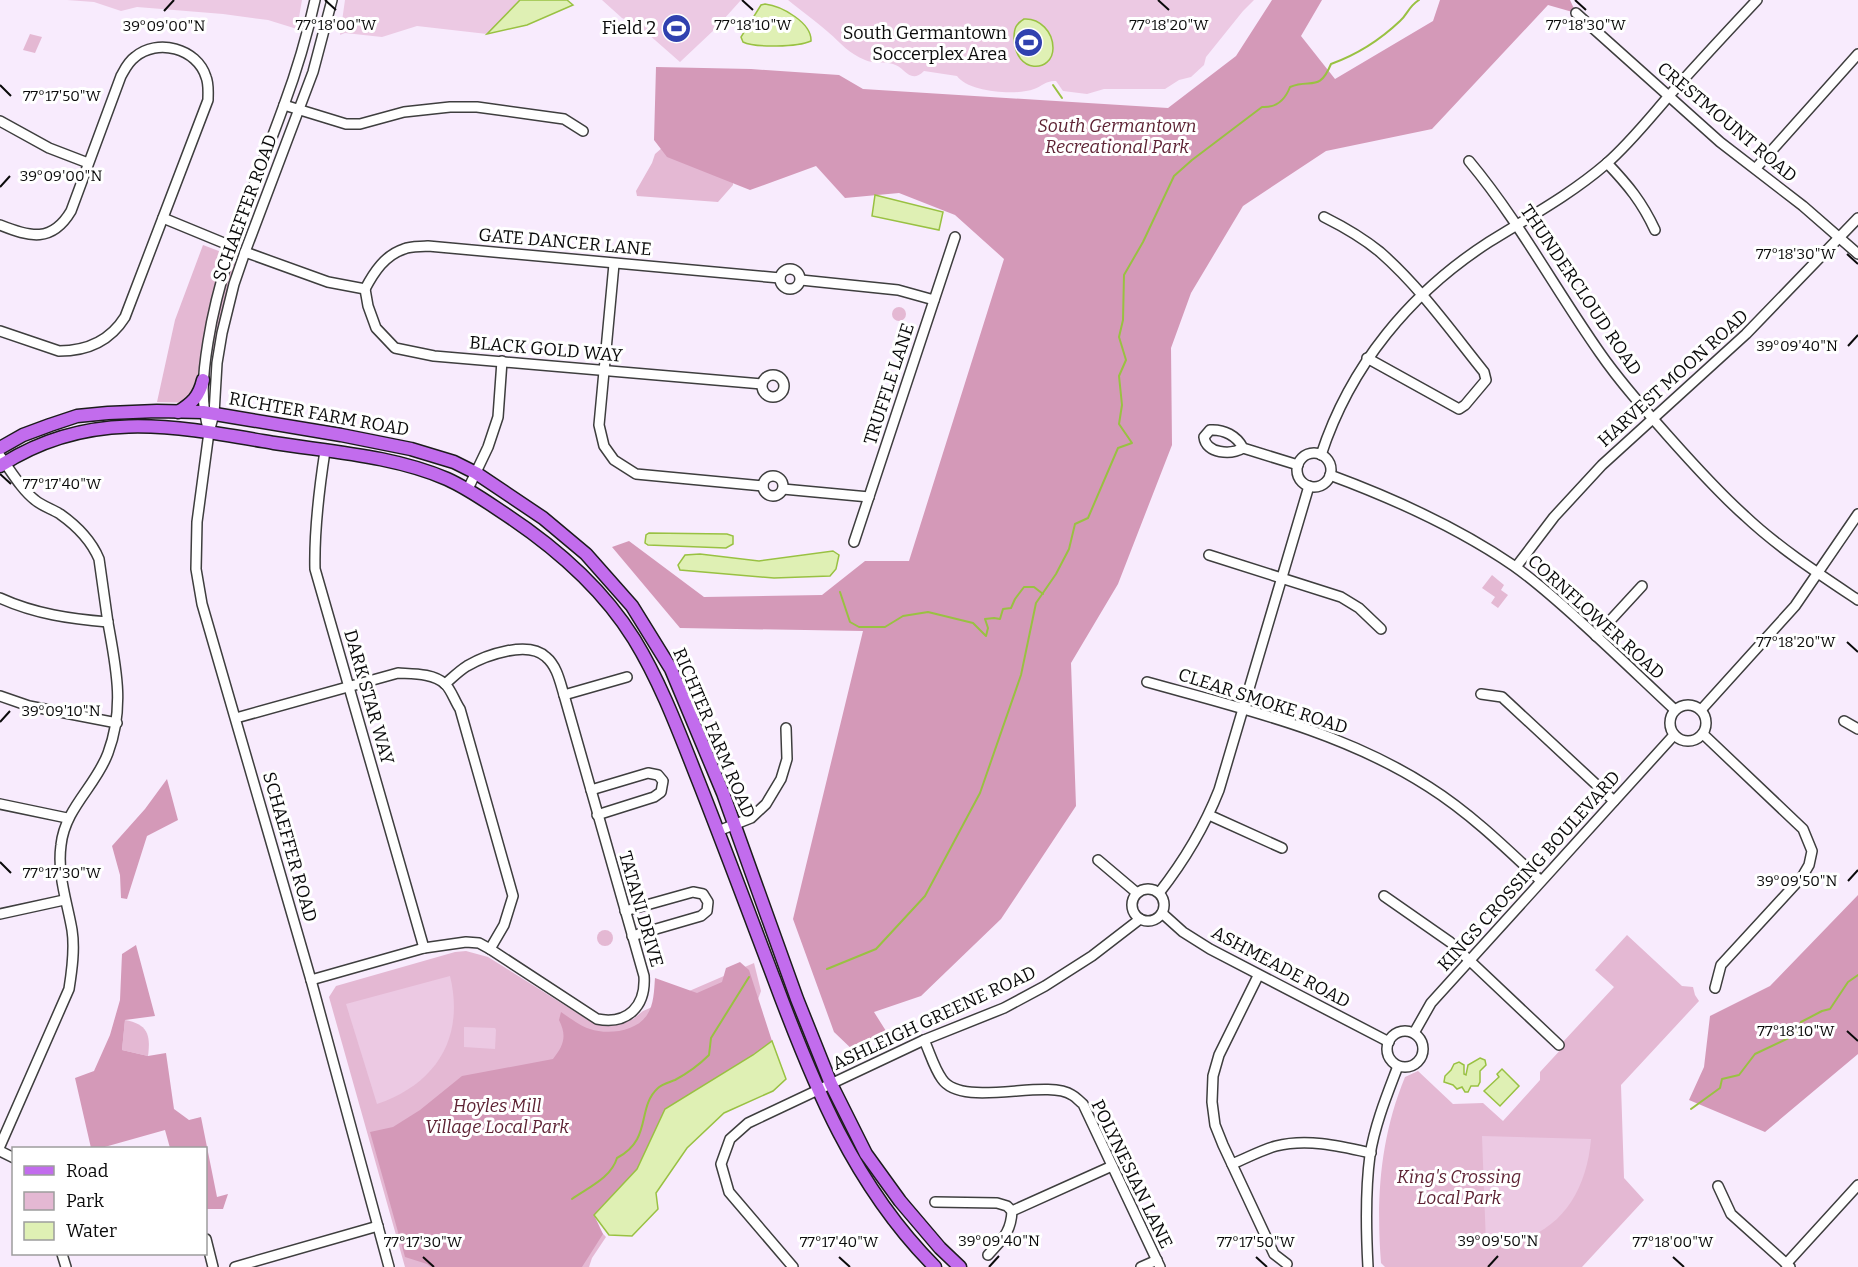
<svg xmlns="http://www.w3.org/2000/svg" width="1858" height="1267" viewBox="0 0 1858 1267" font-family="Bitter,serif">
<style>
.green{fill:#e4b8d3}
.forest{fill:#d499b8}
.pitch{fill:#ecc9e3}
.water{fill:#dff0b4;stroke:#99c142;stroke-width:1.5}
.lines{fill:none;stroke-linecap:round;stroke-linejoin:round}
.stream{stroke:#99c142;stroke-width:2}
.minor-casing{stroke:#3e3e3e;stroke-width:12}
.major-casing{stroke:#1c1c1c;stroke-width:15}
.minor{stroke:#fff;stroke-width:9}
.major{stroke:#c26ced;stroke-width:12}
.ticks{fill:none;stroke:#0b0b0b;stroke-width:2}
.labels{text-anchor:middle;stroke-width:6;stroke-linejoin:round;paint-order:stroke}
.poi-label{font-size:18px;fill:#0b0b0b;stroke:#fff;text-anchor:end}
.street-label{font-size:18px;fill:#0b0b0b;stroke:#fff}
.park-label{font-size:18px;font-style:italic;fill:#5d2233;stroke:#fff}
.ticks-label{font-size:15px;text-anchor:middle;fill:#0b0b0b;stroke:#fff;stroke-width:6;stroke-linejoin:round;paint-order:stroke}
</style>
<rect width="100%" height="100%" fill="#f8ebfd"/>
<!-- green -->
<g class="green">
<path d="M 30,34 L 42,37 L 35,53 L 23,50 Z"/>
<path d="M 670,141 L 733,169 L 733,185 L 718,202 L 637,196 L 636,191 L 652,163 L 655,154 Z"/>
<path d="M 203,245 L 232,256 L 237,268 L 218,325 L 205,395 L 194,403 L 157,402 L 175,320 Z"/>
<circle cx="899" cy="314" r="7"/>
<path d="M 1492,575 L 1504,585 L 1501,590 L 1508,595 L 1498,608 L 1491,603 L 1495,597 L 1482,588 Z"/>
<circle cx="605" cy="938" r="8"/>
<path d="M 1627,935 L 1682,986 L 1693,987 L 1695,995 L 1699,1001 L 1621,1085 L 1624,1178 L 1644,1200 L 1582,1267 L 1385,1267 L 1381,1263 C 1376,1199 1380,1138 1405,1077 L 1418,1071 L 1453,1104 L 1483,1103 L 1503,1121 L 1540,1080 L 1540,1072 L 1564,1046 L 1562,1043 L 1614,987 L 1595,970 Z"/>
<path d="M 466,951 L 488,957 L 593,1023 L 606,1025 L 620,1024 L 633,1019 L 643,1011 L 754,963 L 761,991 L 742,1044 L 592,1204 L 592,1222 L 606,1237 L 592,1258 L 589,1267 L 405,1267 L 329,997 L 336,986 L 455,952 Z"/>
<path d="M 125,1020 C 147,1024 151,1034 148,1056 L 122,1050 Z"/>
</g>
<!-- forest -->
<g class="forest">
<path d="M 1272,0 L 1322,0 L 1301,36 L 1335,79 L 1433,21 L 1440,0 L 1570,0 L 1576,13 L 1548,5 L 1432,129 L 1326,151 L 1243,206 L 1191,293 L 1171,348 L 1172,445 L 1118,584 L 1071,663 L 1076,806 L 1001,919 L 921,996 L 874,1012 L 886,1031 L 857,1054 L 834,1032 L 793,919 L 863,631 L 680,628 L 612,547 L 629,541 L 704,597 L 822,595 L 865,561 L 909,561 L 1004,259 L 955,215 L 899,193 L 845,198 L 816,166 L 750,190 L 667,157 L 654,140 L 656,67 L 751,69 L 839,75 L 863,89 L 1168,108 L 1236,56 Z"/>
<path d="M 167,779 L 178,820 L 147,836 L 127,899 L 121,898 L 120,875 L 112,846 L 145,809 Z"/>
<path d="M 1858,895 L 1858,1054 L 1765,1132 L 1689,1100 L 1704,1067 L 1710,1016 L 1770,986 Z"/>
<path d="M 136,945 L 155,1016 L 125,1020 L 122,1050 L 148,1056 L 166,1053 L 174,1109 L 189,1120 L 201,1117 L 217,1197 L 228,1194 L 223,1209 L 206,1209 L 206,1148 L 170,1148 L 165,1130 L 101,1148 L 91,1148 L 75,1078 L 94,1071 L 110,1035 L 120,1000 L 122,954 Z"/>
<path d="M 740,962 L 749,970 L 772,1041 L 753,1055 L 665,1109 L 637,1169 L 594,1215 L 603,1234 L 582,1267 L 431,1267 L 427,1264 L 405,1257 L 370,1132 L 393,1127 L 420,1110 L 462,1076 L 553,1059 C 564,1045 567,1036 559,1020 L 561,1012 C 570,1018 580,1026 590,1029 C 607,1035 636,1032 647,1015 C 654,1004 654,991 655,978 L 697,993 L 722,982 L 726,968 Z"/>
</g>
<!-- pitch -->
<g class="pitch">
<path d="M 67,0 L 302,0 L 297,29 L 268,20 L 223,14 L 137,7 L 121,11 L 94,2 Z"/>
<path d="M 345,0 L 520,0 L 487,34 L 417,26 L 382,37 L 345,33 L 340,35 Z"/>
<path d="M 602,0 L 741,0 L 715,29 L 680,62 L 639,26 L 622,18 Z"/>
<path d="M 788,0 L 1254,0 L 1243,11 L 1206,57 L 1204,65 L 1191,77 L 1179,80 L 1165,89 L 1104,89 L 1087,94 L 1063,91 L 1056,81 C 1047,80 1042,86 1034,89 C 1016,96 968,92 957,76 L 924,71 C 910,85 905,67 893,64 C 884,61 874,64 865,60 C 848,53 842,44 828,32 C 816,21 801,11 788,0 Z"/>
<path d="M 450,976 C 465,1038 436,1084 377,1104 L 346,1004 Z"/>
<path d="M 464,1027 L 495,1028 L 496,1030 L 495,1049 L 464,1047 Z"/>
<path d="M 1482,1136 L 1591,1139 C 1586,1200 1550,1246 1486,1244 Z"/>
</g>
<!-- water -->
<g class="water">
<path d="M 520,0 L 567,0 L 573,5 L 527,25 L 487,34 Z"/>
<path d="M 765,4 C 782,6 812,23 811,41 C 798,47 755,48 743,42 L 741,37 L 761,5 Z"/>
<path d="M 1024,19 C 1040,18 1053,32 1053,48 C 1053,73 1015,75 1014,38 C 1014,28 1016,24 1024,19 Z"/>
<path d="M 875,195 L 943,212 L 939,230 L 872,216 Z"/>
<path d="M 649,533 L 727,534 L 733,536 L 733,544 L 726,548 L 648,545 L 645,543 L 646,535 Z"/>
<path d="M 833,551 L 839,555 L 836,569 L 830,576 L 774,578 L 680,570 L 678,565 L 685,555 L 700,554 L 759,561 Z"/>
<path d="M 772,1041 L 786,1079 L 773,1091 L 724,1113 L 687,1148 L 656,1193 L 658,1209 L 632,1236 L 609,1235 L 594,1215 L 637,1169 L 665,1109 L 753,1055 Z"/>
<path d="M 1480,1058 L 1485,1060 L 1486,1065 L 1480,1071 L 1480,1082 L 1478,1086 L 1471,1086 L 1468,1092 L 1465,1092 L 1462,1087 L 1457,1089 L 1453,1085 L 1444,1082 L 1445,1076 L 1451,1070 L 1454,1064 L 1459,1062 L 1464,1065 L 1464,1074 L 1466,1075 L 1468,1065 Z"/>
<path d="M 1502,1069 L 1519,1086 L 1500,1106 L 1484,1091 L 1499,1077 L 1497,1074 Z"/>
</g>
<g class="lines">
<!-- stream -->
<g class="stream">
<path d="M 1053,85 L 1062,98"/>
<path d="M 840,592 L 850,622 L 859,627 L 885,627 L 903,616 L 928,612 L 973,623 L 986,636 L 988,628 L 985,619 L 994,618 L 1000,619 L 1003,609 L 1011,608 L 1015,599 L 1024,587 L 1034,587 L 1043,594"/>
<path d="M 827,969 L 876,949 L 925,896 L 980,793 L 1021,675 L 1036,603 L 1056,574 L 1069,549 L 1075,524 L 1088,518 L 1118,448 L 1132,443 L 1119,424 L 1122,405 L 1119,376 L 1126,360 L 1119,337 L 1123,320 L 1124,275 L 1143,242 L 1174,176 L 1192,160 L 1262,107 C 1277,108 1285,100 1290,87 C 1311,78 1319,93 1331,64 C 1356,55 1381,39 1400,21 C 1408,14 1408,7 1419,0"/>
<path d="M 1691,1109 L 1720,1088 L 1722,1079 L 1739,1075 L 1755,1054 L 1797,1034 L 1801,1022 L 1822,1011 L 1830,1009 L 1848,982 L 1858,975"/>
<path d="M 572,1199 C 589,1187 611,1178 617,1158 C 653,1139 636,1108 658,1088 C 662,1084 670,1082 675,1080 C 688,1073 699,1065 709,1055 L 711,1038 L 749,977"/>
</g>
<defs>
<g id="minor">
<path d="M 332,0 L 313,72 L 245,252 L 234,284 L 222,333 L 217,363 L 214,414 L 209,432 L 197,522 L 196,569 L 202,604 L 311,980 L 389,1267"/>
<path d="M 1576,13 L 1720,142 L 1803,206 L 1858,254"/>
<path d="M 284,105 L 346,124 L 360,124 L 404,112 L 450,107 L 477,107 L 564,119 L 583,131"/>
<path d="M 0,121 L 49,148 L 88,163"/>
<path d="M 1469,161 C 1519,221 1555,289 1600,353 C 1620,382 1645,410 1669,437 C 1693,464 1718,492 1745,516 C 1779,548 1819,574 1858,600"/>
<path d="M 1607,163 C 1628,185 1642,202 1655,230"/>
<path d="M 1756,168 L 1858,54"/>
<path d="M 1324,217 C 1344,227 1363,238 1380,252 C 1420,287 1451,331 1484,372 L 1486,380 L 1465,405 L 1459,409 L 1367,358"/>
<path d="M 163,218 L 231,246"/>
<path d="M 0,225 C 30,237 52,243 71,211 L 121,76 C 125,69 128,62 135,57 C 157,38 197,48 206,77 C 209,84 208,92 208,100 L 125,317 C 110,341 86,351 59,351 L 0,331"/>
<path d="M 245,252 L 328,282 L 365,289"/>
<path d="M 614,264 L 599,425 L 604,446 L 614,460 L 636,474 L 763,486"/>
<circle cx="790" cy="279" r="10"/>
<path d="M 801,280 L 898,290 L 934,300"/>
<path d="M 365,289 L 368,306 L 376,328 L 395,348 L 434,356 L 762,384"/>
<path d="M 365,289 C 374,272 385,255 404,249 C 411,246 421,247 428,246 L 780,278"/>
<circle cx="773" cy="386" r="11"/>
<path d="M 209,432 C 200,402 203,373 208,342 C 221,259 256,183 284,105 C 297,70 307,36 315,0"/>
<path d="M 1243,448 C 1231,455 1206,454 1204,437 L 1210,430 C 1224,429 1237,436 1243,448 L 1298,465"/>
<path d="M 325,451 C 319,490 314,529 315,569 L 424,948"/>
<circle cx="1314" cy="470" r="17"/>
<path d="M 1321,455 C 1350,366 1410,293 1489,242 C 1529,217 1570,195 1606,164 C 1629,144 1648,120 1668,97 C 1697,64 1727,32 1757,0"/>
<path d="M 0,456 C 11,471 21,489 35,500 C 42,506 52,509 60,514 C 77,526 91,540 99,559 C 102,580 105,602 108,623 C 116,667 125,708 108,753 C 96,786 65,808 61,845 C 57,875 67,901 72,930 C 75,949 72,970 69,989 L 0,1146"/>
<path d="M 1330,475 C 1395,499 1457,527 1514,566 C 1538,583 1560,603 1581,622 C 1613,651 1644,681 1675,710"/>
<circle cx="773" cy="486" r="10"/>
<path d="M 468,489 L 488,447 L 498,417 L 502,361"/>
<path d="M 783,489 L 869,497"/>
<path d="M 854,542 L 955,237"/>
<path d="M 1209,555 L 1341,597 L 1359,608 L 1381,629"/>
<path d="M 1516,567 L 1554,517 L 1602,465 L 1746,334 L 1858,218"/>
<path d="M 0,598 C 35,614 71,619 108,622"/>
<path d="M 1596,636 L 1642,586"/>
<path d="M 1147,682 C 1244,709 1344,732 1429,787 C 1470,813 1506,848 1541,881"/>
<path d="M 1481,694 L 1502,697 L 1614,801"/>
<path d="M 564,695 L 627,677"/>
<path d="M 0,696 L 29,706 L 117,723"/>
<circle cx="1688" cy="723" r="18"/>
<path d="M 1701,710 L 1795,606 L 1858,514"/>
<path d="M 236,718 L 398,673 C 412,674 433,673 445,684 C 451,689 455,702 460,709 L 513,896 L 504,925 L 490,949"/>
<path d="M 1844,721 L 1858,729"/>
<path d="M 1703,734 L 1803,829 L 1812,851 L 1809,865 L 1802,877 L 1721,965 L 1715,988"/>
<path d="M 591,790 L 648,773 L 658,775 L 663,781 L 661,792 L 654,797 L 597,815"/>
<path d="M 0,804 L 67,818"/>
<path d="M 1209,815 L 1282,848"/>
<path d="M 718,831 L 751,818 L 766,804 L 781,779 L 787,759 L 786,728"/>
<path d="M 1098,860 L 1137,893"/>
<circle cx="1148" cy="905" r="16"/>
<path d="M 1159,893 C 1184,861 1204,828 1219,790 L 1309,486"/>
<path d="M 1384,896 L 1450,942 L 1559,1045"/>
<path d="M 625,911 L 693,892 L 703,894 L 708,902 L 707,911 L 701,916 L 632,936"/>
<path d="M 0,914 L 64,900"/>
<path d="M 1163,914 L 1183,932 L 1210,949 L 1389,1042"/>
<path d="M 1258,976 L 1219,1055 L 1213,1076 L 1212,1102 L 1215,1125 L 1223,1145 L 1274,1254 L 1287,1264"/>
<path d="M 311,980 L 424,948 L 466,942 L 479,943 L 490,949 L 597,1019 C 628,1025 646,1006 644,976 L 564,695 C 560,682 557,666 546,657 C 528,640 486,655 467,666 C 459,671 452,678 445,684"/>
<circle cx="1405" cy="1049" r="18"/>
<path d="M 1414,1033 L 1431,1003 L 1674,735"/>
<path d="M 924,1040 C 930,1053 934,1068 942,1079 C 962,1109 1046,1078 1072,1095 C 1076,1097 1079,1101 1083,1104 L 1160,1267"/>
<path d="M 0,1151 L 14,1158"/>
<path d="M 1232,1164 C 1247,1158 1261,1150 1276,1146 C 1307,1138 1340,1146 1371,1153"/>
<path d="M 1718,1186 L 1731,1214 L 1790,1267"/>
<path d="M 935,1202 L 997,1203 L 1007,1206 L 1012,1211 L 1112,1166"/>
<path d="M 206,1239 L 213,1267"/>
<path d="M 62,1254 L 66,1267"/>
<path d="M 988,1255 C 1002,1239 1011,1233 1012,1211"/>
<path d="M 1786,1264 L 1858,1185"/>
<path d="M 235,1267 L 378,1226"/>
<path d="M 793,1267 L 729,1192 L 721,1164 L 730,1139 L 748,1123 L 924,1040 L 1004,1008 L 1045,986 L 1092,956 L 1140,919"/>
<path d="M 1141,1267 L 1157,1260"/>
<path d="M 1368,1267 C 1366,1230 1365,1192 1370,1155 C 1375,1124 1387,1095 1398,1066"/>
</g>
<g id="major">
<path d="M 178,412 C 192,403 199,397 203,380"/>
<path d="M 0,448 L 23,435 L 50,425 L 77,416 L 108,413 L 157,411 L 203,412 L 341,435 L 411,449 L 454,462 L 476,473 L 543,518 L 586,554 L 632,606 L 671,669 L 723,793 L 797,999 L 831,1084 L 866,1154 L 900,1201 L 940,1248 L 960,1267"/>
<path d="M 0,466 C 89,408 176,426 274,443 C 332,452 394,456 447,479 C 467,488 484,500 502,512 C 554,546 601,586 634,639 C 661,683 679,732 698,780 C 724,846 749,913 774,979 C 813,1084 854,1186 935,1267"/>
</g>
</defs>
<!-- minor casing -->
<use href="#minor" class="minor-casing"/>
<!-- major casing -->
<use href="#major" class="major-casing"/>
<!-- minor -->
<use href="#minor" class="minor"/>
<!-- major -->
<use href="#major" class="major"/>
</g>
<!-- ticks -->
<path class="ticks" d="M 325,0 L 336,10M 742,0 L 753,10M 1158,0 L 1169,10M 1575,0 L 1586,10M 164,11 L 174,0M 0,85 L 11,96M 0,187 L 10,176M 1847,254 L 1858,264M 1848,346 L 1858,335M 0,474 L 11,484M 1847,642 L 1858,652M 0,722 L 10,711M 0,862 L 11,873M 1848,881 L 1858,870M 1847,1031 L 1858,1041M 423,1257 L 434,1267M 839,1257 L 850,1267M 1256,1257 L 1267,1267M 1673,1257 L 1684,1267M 989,1267 L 999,1256M 1488,1267 L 1498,1256"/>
<!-- icons -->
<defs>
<symbol id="stadium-disc" viewBox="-11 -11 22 22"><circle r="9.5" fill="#3041af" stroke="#fff"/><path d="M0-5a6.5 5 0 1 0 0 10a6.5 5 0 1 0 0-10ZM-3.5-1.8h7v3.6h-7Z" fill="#fff"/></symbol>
</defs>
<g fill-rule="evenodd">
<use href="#stadium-disc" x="660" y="12" width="33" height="33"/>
<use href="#stadium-disc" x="1012" y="26" width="33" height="33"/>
</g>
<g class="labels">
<!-- poi labels -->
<g class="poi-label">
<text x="656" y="34">Field 2</text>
<text x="1007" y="39">South Germantown<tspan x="1007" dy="21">Soccerplex Area</tspan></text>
</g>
<!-- street labels -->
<g class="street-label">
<text transform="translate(1727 122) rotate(40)" y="6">CRESTMOUNT ROAD</text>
<text transform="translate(245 208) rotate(-70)" y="6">SCHAEFFER ROAD</text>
<text transform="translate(565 242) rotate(5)" y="6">GATE DANCER LANE</text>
<text transform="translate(1581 290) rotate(56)" y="6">THUNDERCLOUD ROAD</text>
<text transform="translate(546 349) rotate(5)" y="6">BLACK GOLD WAY</text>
<text transform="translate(1673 378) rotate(-42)" y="6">HARVEST MOON ROAD</text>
<text transform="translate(889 384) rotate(-72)" y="6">TRUFFLE LANE</text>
<text transform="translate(319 414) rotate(10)" y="6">RICHTER FARM ROAD</text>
<text transform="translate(1596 617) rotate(42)" y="6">CORNFLOWER ROAD</text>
<text transform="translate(369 697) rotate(74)" y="6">DARK STAR WAY</text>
<text transform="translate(1263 701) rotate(18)" y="6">CLEAR SMOKE ROAD</text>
<text transform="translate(714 733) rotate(67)" y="6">RICHTER FARM ROAD</text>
<text transform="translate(290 847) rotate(74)" y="6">SCHAEFFER ROAD</text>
<text transform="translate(1529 871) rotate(-48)" y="6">KINGS CROSSING BOULEVARD</text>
<text transform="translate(641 909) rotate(74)" y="6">TATANI DRIVE</text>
<text transform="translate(1281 967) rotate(28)" y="6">ASHMEADE ROAD</text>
<text transform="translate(934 1018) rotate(-25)" y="6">ASHLEIGH GREENE ROAD</text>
<text transform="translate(1132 1174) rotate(64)" y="6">POLYNESIAN LANE</text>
</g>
<!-- park labels -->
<g class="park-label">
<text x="1117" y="132">South Germantown<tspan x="1117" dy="21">Recreational Park</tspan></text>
<text x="497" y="1112">Hoyles Mill<tspan x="497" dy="21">Village Local Park</tspan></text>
<text x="1459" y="1183">King's Crossing<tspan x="1459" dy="21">Local Park</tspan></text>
</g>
</g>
<g class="ticks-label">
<text x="753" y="30">77°18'10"W</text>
<text x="1169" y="30">77°18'20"W</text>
<text x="1586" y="30">77°18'30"W</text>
<text x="336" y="30">77°18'00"W</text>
<text x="164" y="31">39°09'00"N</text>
<text x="62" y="101">77°17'50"W</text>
<text x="61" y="181">39°09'00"N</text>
<text x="1796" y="259">77°18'30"W</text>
<text x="1797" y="351">39°09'40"N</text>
<text x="62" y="489">77°17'40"W</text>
<text x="1796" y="647">77°18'20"W</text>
<text x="61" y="716">39°09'10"N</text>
<text x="62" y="878">77°17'30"W</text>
<text x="1797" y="886">39°09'50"N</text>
<text x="1796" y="1036">77°18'10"W</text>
<text x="999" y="1246">39°09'40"N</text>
<text x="1498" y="1246">39°09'50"N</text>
<text x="423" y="1247">77°17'30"W</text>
<text x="839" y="1247">77°17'40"W</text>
<text x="1256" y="1247">77°17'50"W</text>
<text x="1673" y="1247">77°18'00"W</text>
</g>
<!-- legend -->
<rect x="12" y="1147" width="195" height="108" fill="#ffffff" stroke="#9d9d9d" stroke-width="1.5"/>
<rect x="24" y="1166" width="30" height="9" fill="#c26ced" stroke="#9d9d9d" stroke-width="1.5"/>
<text x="66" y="1177" font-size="18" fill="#0b0b0b">Road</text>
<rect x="24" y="1192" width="30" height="18" fill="#e4b8d3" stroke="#9d9d9d" stroke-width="1.5"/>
<text x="66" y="1207" font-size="18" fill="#0b0b0b">Park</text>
<rect x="24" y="1222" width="30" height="18" fill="#dff0b4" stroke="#9d9d9d" stroke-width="1.5"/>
<text x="66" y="1237" font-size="18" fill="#0b0b0b">Water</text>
</svg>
